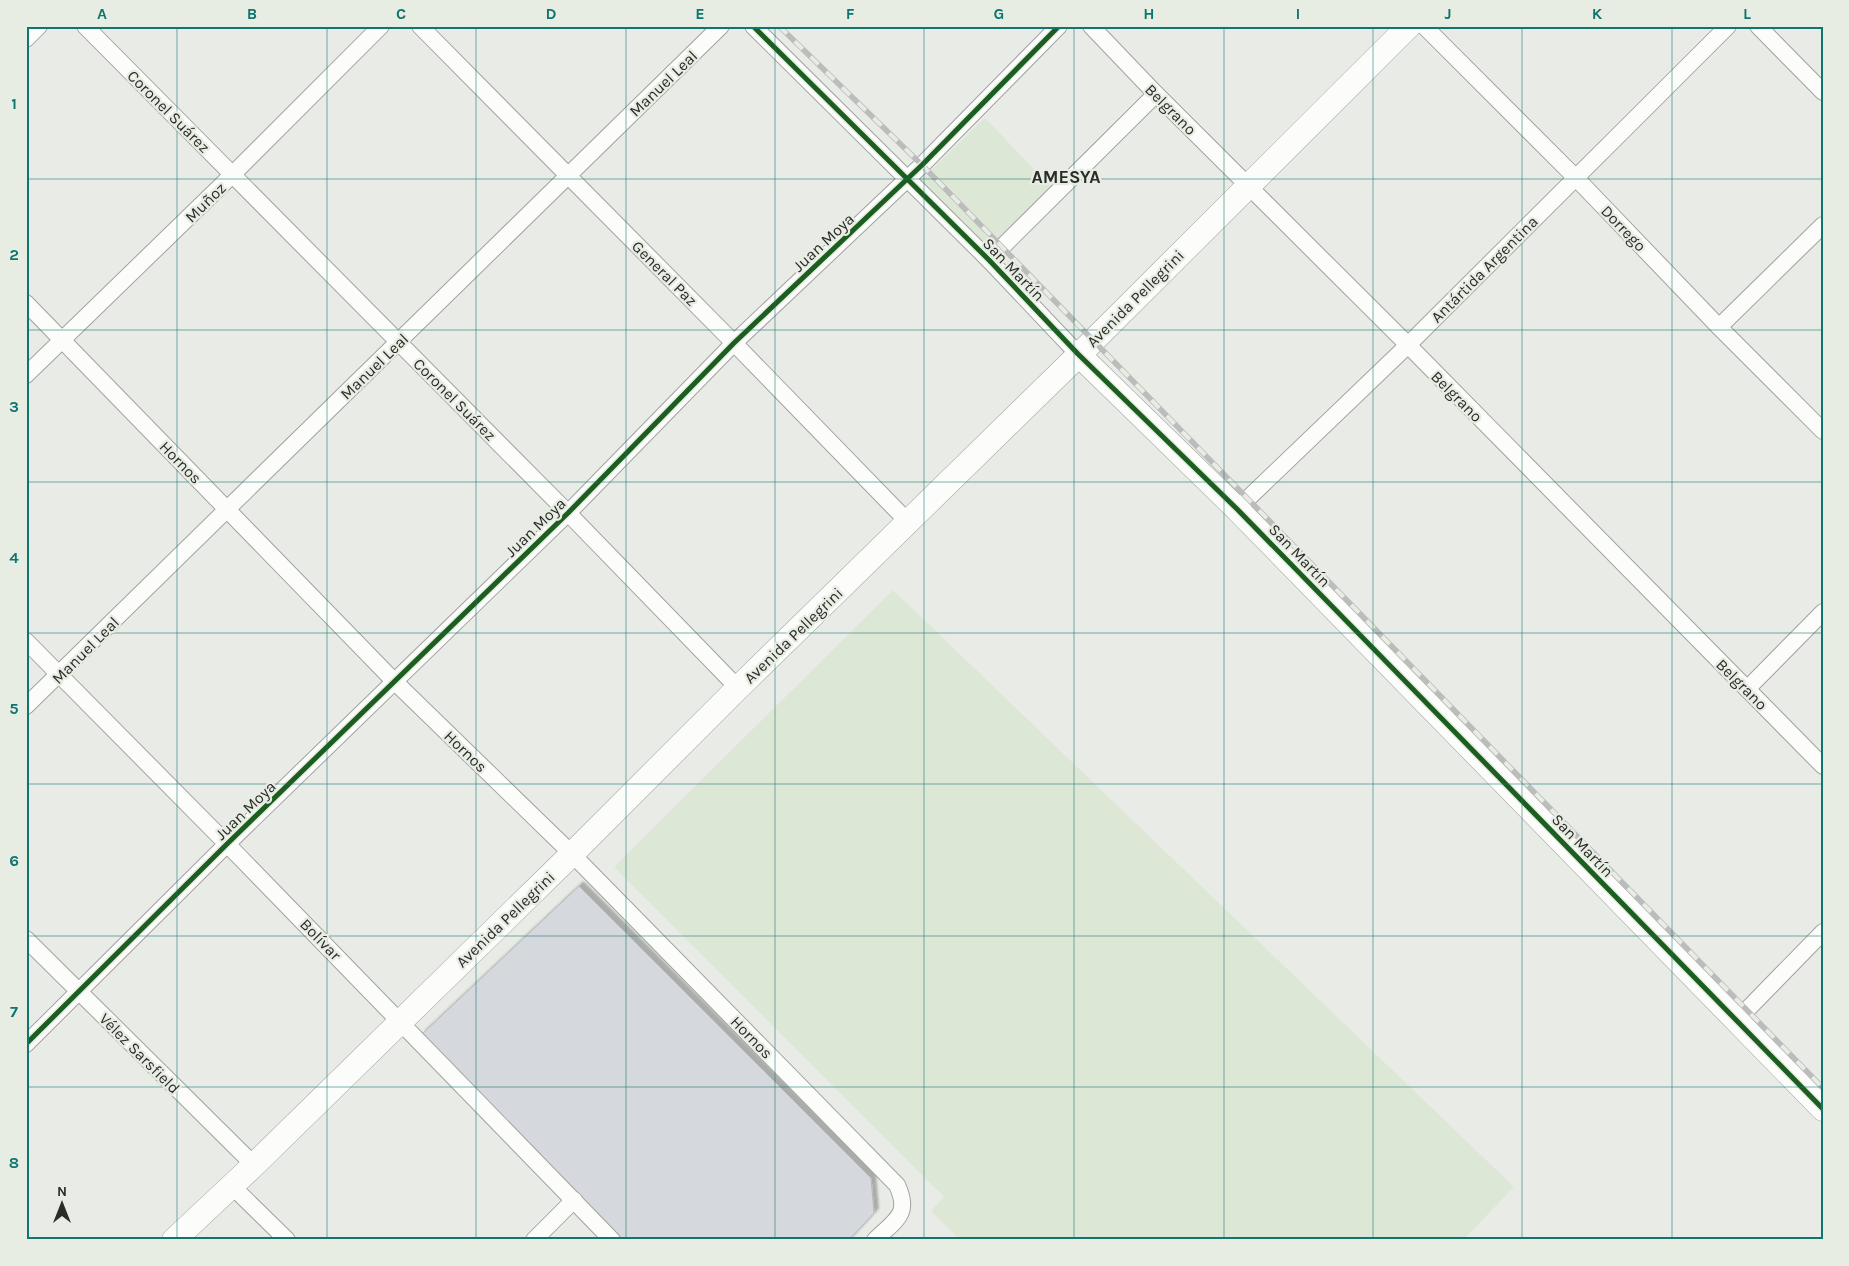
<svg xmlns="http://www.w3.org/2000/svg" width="1849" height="1266" viewBox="0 0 1849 1266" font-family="Karla,sans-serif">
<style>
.green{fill:#dde7d6}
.building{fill:#d5d8dd;stroke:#b7b8b8;filter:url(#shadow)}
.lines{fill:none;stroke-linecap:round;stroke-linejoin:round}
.street-casing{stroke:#a1a3a0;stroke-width:18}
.secondary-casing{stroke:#a1a3a0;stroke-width:25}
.street{stroke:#fcfcfb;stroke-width:16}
.secondary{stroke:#fcfcfb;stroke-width:24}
.rail-casing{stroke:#bbbcbb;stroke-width:5.5}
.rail{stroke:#e8ede4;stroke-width:4;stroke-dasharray:11;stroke-linecap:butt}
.cycleway-casing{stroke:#e8ede4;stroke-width:8}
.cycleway{stroke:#1b5e20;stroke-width:5}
.grid{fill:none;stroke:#0f766e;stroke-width:1;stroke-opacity:0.55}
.labels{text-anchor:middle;stroke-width:4.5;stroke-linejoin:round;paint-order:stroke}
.street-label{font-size:16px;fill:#2a2c28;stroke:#e8ede4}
.neighbourhood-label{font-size:18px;font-weight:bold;fill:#2a2c28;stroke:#e8ede4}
.neatline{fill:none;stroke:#0f766e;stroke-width:2}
.grid-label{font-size:16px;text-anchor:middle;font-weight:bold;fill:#0f766e}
</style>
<defs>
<filter id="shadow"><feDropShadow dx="4.5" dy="-4.5" stdDeviation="1" flood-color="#0004"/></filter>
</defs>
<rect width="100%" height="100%" fill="#e8ebe6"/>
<!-- green -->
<g class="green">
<path d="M 985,118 L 1053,189 L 989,251 L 920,181 Z"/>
<path d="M 893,590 L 1514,1187 L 1463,1240 L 960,1240 L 931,1211 L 944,1197 L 614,867 Z"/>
</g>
<!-- building -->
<path class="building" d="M 579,886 L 871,1178 L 874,1213 L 849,1240 L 623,1240 L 421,1035 Z"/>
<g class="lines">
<defs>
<g id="street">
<path d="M 85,26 L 568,513 L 738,688"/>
<path d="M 420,26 L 734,343 L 909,523"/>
<path d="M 753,26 L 989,260 L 1078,354"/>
<path d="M 1091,26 L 1156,94 L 1408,345 L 1823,766"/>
<path d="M 1424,26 L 1576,178 L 1719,327 L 1823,431"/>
<path d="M 1758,26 L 1823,92"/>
<path d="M 26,39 L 39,26"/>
<path d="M 989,260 L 1156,94"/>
<path d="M 26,303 L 394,681 L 572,854 L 897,1185 C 911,1215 895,1220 875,1240"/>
<path d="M 1719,327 L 1823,225"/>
<path d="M 26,375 L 232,175 L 381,26"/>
<path d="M 1237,509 L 1408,345 L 1728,26"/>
<path d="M 26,641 L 227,844 L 612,1240"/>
<path d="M 1747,689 L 1823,612"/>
<path d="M 26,706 L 721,26"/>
<path d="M 26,939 L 254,1165"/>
<path d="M 1737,1020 L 1823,932"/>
<path d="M 26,1044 L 227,844 L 568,513 L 734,343 L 922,165 L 1059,26"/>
<path d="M 232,1186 L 287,1240"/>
<path d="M 534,1240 L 574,1200"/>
</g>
<g id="secondary">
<path d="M 1078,354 L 1237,509 L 1823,1109"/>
<path d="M 174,1240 L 254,1165 L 572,854 L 738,688 L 1093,341 L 1409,26"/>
</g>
</defs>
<!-- street casing -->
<use href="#street" class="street-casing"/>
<!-- secondary casing -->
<use href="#secondary" class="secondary-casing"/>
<!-- street -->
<use href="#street" class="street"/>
<!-- secondary -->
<use href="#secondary" class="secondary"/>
<defs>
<path id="rail" d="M 779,26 L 922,165 L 1823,1088"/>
</defs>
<!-- rail casing -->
<use href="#rail" class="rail-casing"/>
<!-- rail -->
<use href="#rail" class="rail"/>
<defs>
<g id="cycleway">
<path d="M 753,26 L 989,260 L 1078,354 L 1237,509 L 1823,1109"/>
<path d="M 26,1044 L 227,844 L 568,513 L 734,343 L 922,165 L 1059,26"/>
</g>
</defs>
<!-- cycleway casing -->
<use href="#cycleway" class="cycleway-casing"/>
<!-- cycleway -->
<use href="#cycleway" class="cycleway"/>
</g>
<!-- grid -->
<path class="grid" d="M 177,26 L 177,1240M 327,26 L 327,1240M 476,26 L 476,1240M 626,26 L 626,1240M 775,26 L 775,1240M 924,26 L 924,1240M 1074,26 L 1074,1240M 1224,26 L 1224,1240M 1373,26 L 1373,1240M 1522,26 L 1522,1240M 1672,26 L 1672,1240M 26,179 L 1823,179M 26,330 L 1823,330M 26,482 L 1823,482M 26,633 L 1823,633M 26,784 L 1823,784M 26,936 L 1823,936M 26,1087 L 1823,1087"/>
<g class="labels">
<!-- street labels -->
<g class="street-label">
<text transform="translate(663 83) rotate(-44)" y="6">Manuel Leal</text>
<text transform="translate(1171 109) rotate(45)" y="6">Belgrano</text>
<text transform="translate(169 111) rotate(45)" y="6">Coronel Suárez</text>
<text transform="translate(205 202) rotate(-44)" y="6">Muñoz</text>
<text transform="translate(1624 228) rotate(46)" y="6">Dorrego</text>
<text transform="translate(823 242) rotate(-43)" y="6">Juan Moya</text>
<text transform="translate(1014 269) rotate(46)" y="6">San Martín</text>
<text transform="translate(1484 269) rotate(-45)" y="6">Antártida Argentina</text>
<text transform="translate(665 273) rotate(45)" y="6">General Paz</text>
<text transform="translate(1135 298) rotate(-45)" y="6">Avenida Pellegrini</text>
<text transform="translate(374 366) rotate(-44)" y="6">Manuel Leal</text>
<text transform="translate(1457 396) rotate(45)" y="6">Belgrano</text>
<text transform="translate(455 399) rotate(45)" y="6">Coronel Suárez</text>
<text transform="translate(181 462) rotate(46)" y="6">Hornos</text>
<text transform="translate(535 527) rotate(-44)" y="6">Juan Moya</text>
<text transform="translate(1300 555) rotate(46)" y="6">San Martín</text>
<text transform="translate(793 635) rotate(-44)" y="6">Avenida Pellegrini</text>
<text transform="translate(85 650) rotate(-45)" y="6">Manuel Leal</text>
<text transform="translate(1742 684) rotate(45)" y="6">Belgrano</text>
<text transform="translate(466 751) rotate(44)" y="6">Hornos</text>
<text transform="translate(245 810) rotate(-44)" y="6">Juan Moya</text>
<text transform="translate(1583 845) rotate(46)" y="6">San Martín</text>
<text transform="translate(505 919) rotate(-44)" y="6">Avenida Pellegrini</text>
<text transform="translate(321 939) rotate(46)" y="6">Bolívar</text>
<text transform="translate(752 1037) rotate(46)" y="6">Hornos</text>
<text transform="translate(140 1053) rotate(45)" y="6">Vélez Sarsfield</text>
</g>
<!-- neighbourhood labels -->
<g class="neighbourhood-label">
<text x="1066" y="183">AMESYA</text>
</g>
</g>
<!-- border -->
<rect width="1849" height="1266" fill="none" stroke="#e8ede4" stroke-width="55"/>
<!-- north arrow -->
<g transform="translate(62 1204)" stroke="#e8ede4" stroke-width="4" paint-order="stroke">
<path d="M0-4L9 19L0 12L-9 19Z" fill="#2a2c28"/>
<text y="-8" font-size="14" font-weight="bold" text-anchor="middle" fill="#2a2c28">N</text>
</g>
<rect x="28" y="28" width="1794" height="1210" class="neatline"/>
<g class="grid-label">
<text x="102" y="19">A</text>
<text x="252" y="19">B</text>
<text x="401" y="19">C</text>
<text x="551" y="19">D</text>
<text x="700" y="19">E</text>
<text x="850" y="19">F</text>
<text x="999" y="19">G</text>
<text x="1149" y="19">H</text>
<text x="1298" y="19">I</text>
<text x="1448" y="19">J</text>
<text x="1597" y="19">K</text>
<text x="1747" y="19">L</text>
<text x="14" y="109">1</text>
<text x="14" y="260">2</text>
<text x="14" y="412">3</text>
<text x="14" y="563">4</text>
<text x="14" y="714">5</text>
<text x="14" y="866">6</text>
<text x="14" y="1017">7</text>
<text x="14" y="1168">8</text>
</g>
</svg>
